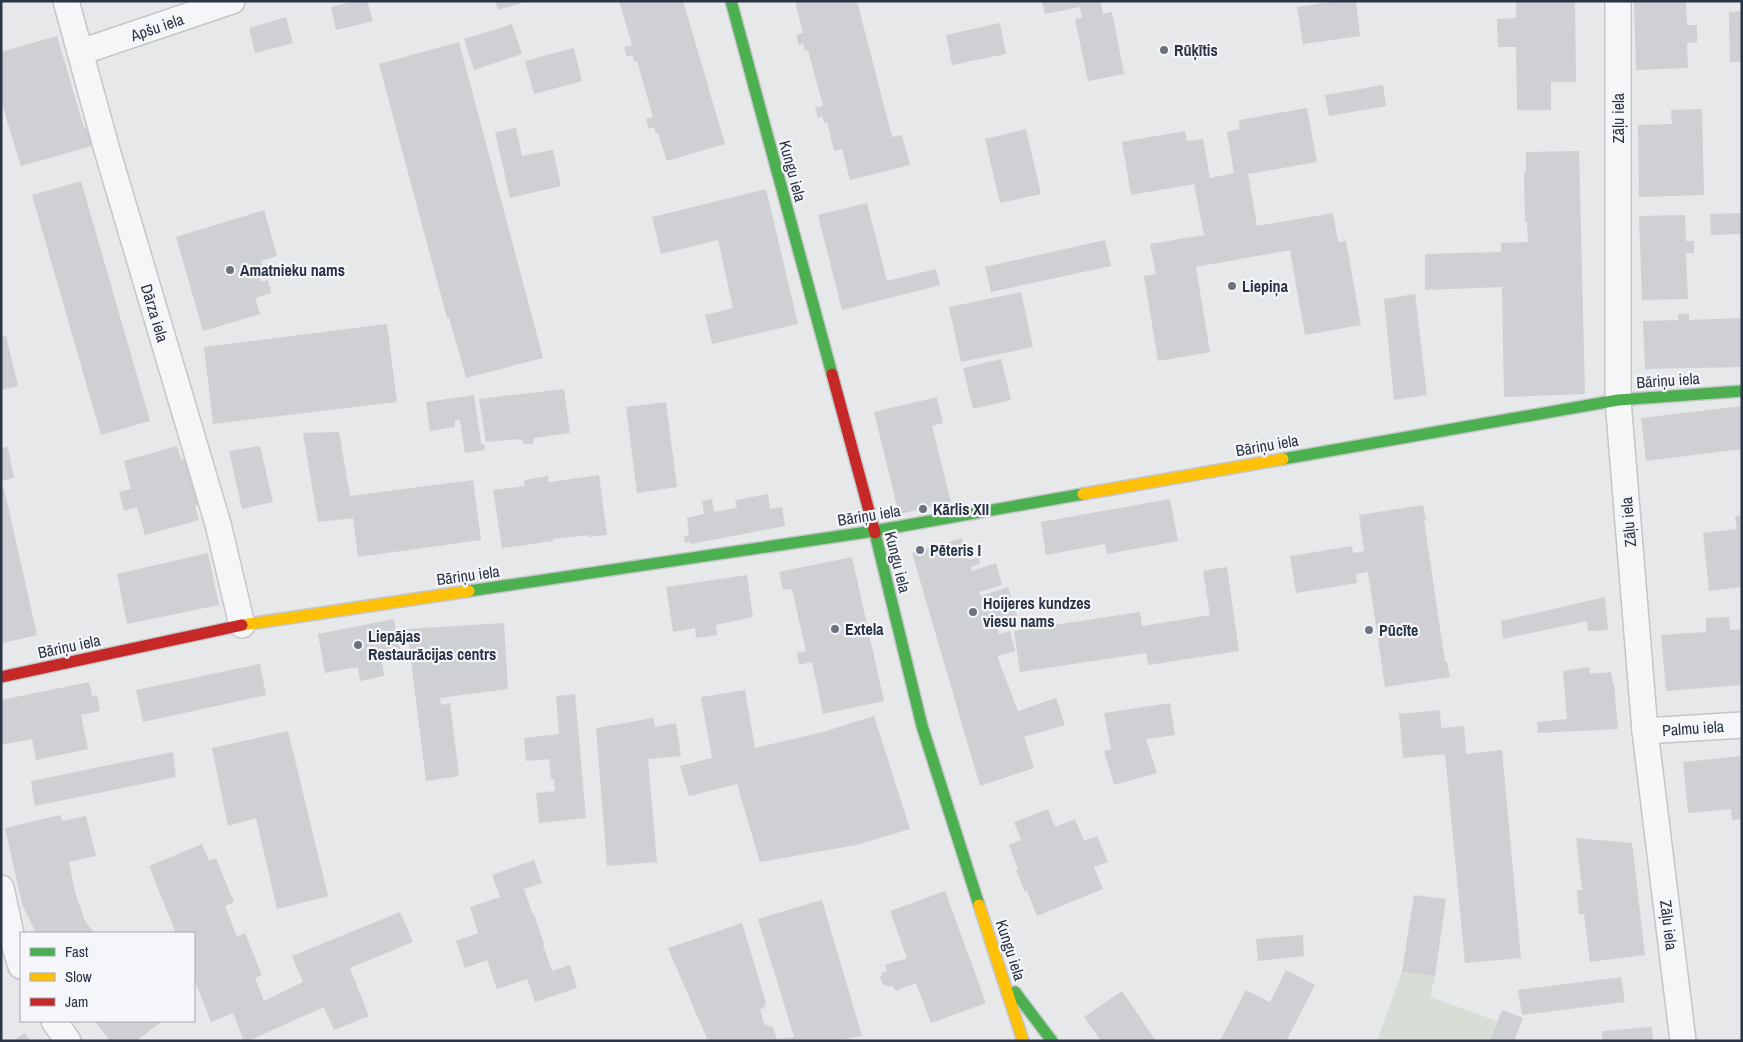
<svg xmlns="http://www.w3.org/2000/svg" width="1743" height="1042" viewBox="0 0 1743 1042" font-family="'Archivo Narrow',sans-serif">
<style>
.green{fill:#d6ded6}
.building{fill:#ced0d3}
.lines{fill:none;stroke-linecap:round;stroke-linejoin:round}
.street-casing{stroke:#c4c6c8;stroke-width:28}
.fast-casing{stroke:#c4c6c8;stroke-width:14}
.slow-casing{stroke:#c4c6c8;stroke-width:14}
.jam-casing{stroke:#c4c6c8;stroke-width:14}
.street{stroke:#f5f6f7;stroke-width:25}
.fast{stroke:#4caf50;stroke-width:11}
.slow{stroke:#ffc107;stroke-width:11}
.jam{stroke:#c62828;stroke-width:11}
.poi-dot{fill:#6c737f;stroke:#f4f6f9;stroke-width:2}
.labels{text-anchor:middle;stroke-width:4.5;stroke-linejoin:round;paint-order:stroke}
.street-label{font-size:16px;fill:#2b3445;stroke:#f4f6f9}
.poi-label{font-size:16px;font-weight:bold;fill:#2b3445;stroke:#f4f6f9;text-anchor:start}
</style>
<rect width="100%" height="100%" fill="#e6e8ea"/>
<!-- green -->
<path class="green" d="M 1402,972 L 1435,976 L 1430,997 L 1497,1021 L 1490,1041 L 1377,1041 Z"/>
<!-- building -->
<g class="building">
<path d="M 355,1 L 367,1 L 373,21 L 336,30 L 331,7 Z"/>
<path d="M 495,1 L 525,1 L 525,2 L 498,10 Z"/>
<path d="M 619,1 L 683,1 L 725,144 L 667,161 L 658,133 L 656,134 L 654,127 L 649,129 L 646,119 L 653,117 L 637,61 L 634,62 L 633,55 L 627,57 L 624,47 L 632,45 Z"/>
<path d="M 795,1 L 857,1 L 892,137 L 902,135 L 910,165 L 850,180 L 842,149 L 834,151 L 827,122 L 824,123 L 822,116 L 818,118 L 815,107 L 823,106 L 808,50 L 805,51 L 803,44 L 799,45 L 796,35 L 803,33 Z"/>
<path d="M 1042,1 L 1105,1 L 1101,3 L 1103,14 L 1112,12 L 1124,74 L 1088,81 L 1075,19 L 1082,18 L 1080,7 L 1045,14 Z"/>
<path d="M 1338,1 L 1356,1 L 1360,36 L 1303,44 L 1297,7 Z"/>
<path d="M 1516,1 L 1575,1 L 1576,82 L 1551,82 L 1551,110 L 1517,110 L 1516,47 L 1498,47 L 1497,19 L 1516,18 Z"/>
<path d="M 1634,1 L 1686,1 L 1687,25 L 1697,25 L 1697,42 L 1687,43 L 1688,68 L 1636,70 Z"/>
<path d="M 1742,11 L 1742,62 L 1730,62 L 1729,12 Z"/>
<path d="M 286,17 L 293,43 L 255,53 L 249,28 Z"/>
<path d="M 1000,23 L 1006,54 L 952,65 L 946,35 Z"/>
<path d="M 512,24 L 522,54 L 474,70 L 464,39 Z"/>
<path d="M 57,36 L 84,128 L 94,126 L 99,144 L 21,166 L 1,101 L 1,52 Z"/>
<path d="M 459,42 L 543,358 L 466,378 L 449,317 L 447,318 L 379,64 Z"/>
<path d="M 574,48 L 582,81 L 534,94 L 525,61 Z"/>
<path d="M 1383,85 L 1386,106 L 1329,116 L 1325,95 Z"/>
<path d="M 1307,108 L 1317,162 L 1248,174 L 1257,226 L 1333,213 L 1338,242 L 1346,241 L 1361,325 L 1305,335 L 1290,250 L 1196,267 L 1210,352 L 1158,361 L 1144,276 L 1156,274 L 1150,244 L 1204,235 L 1194,184 L 1131,195 L 1122,142 L 1185,131 L 1187,141 L 1203,139 L 1210,178 L 1234,173 L 1227,132 L 1240,129 L 1239,120 Z"/>
<path d="M 1702,109 L 1704,195 L 1639,197 L 1638,125 L 1672,124 L 1671,110 Z"/>
<path d="M 516,128 L 522,156 L 553,150 L 561,186 L 510,198 L 495,132 Z"/>
<path d="M 1026,129 L 1041,194 L 1000,203 L 985,139 Z"/>
<path d="M 1579,151 L 1585,394 L 1504,397 L 1502,287 L 1425,290 L 1425,254 L 1501,252 L 1501,243 L 1528,242 L 1527,222 L 1525,222 L 1524,173 L 1526,172 L 1526,152 Z"/>
<path d="M 81,181 L 150,421 L 101,435 L 32,195 Z"/>
<path d="M 766,189 L 798,324 L 712,344 L 705,315 L 733,308 L 718,240 L 661,254 L 652,217 Z"/>
<path d="M 867,203 L 887,281 L 936,269 L 940,285 L 842,310 L 818,215 Z"/>
<path d="M 264,210 L 277,256 L 261,261 L 262,265 L 270,264 L 273,270 L 270,276 L 260,278 L 261,282 L 268,280 L 271,293 L 255,298 L 260,314 L 203,331 L 176,237 Z"/>
<path d="M 1742,213 L 1742,234 L 1711,235 L 1710,214 Z"/>
<path d="M 1685,215 L 1686,241 L 1694,241 L 1694,253 L 1686,253 L 1688,299 L 1642,300 L 1639,216 Z"/>
<path d="M 1105,240 L 1111,266 L 991,292 L 985,267 Z"/>
<path d="M 1021,292 L 1033,347 L 961,362 L 949,307 Z"/>
<path d="M 1415,294 L 1427,395 L 1394,400 L 1384,299 Z"/>
<path d="M 1678,314 L 1689,314 L 1689,320 L 1742,318 L 1742,367 L 1645,369 L 1643,321 L 1678,320 Z"/>
<path d="M 387,324 L 397,402 L 213,424 L 204,347 Z"/>
<path d="M 6,336 L 18,386 L 1,390 L 1,337 Z"/>
<path d="M 1001,359 L 1011,400 L 973,409 L 963,368 Z"/>
<path d="M 564,389 L 570,433 L 534,438 L 533,444 L 524,444 L 521,439 L 486,442 L 479,399 Z"/>
<path d="M 474,395 L 481,444 L 484,444 L 485,450 L 465,453 L 460,420 L 455,421 L 455,427 L 430,431 L 426,402 Z"/>
<path d="M 937,397 L 943,423 L 932,426 L 951,502 L 899,514 L 874,412 Z"/>
<path d="M 666,402 L 677,487 L 637,493 L 626,407 Z"/>
<path d="M 1742,406 L 1742,449 L 1646,461 L 1641,418 Z"/>
<path d="M 339,432 L 350,496 L 473,480 L 481,540 L 358,557 L 353,518 L 318,522 L 303,433 Z"/>
<path d="M 177,446 L 181,460 L 186,458 L 200,505 L 195,506 L 199,520 L 145,535 L 137,507 L 124,511 L 119,492 L 131,489 L 124,461 Z"/>
<path d="M 260,446 L 273,502 L 242,509 L 229,451 Z"/>
<path d="M 8,447 L 14,478 L 1,481 L 1,448 Z"/>
<path d="M 599,475 L 607,535 L 589,537 L 589,535 L 553,539 L 553,541 L 502,548 L 493,490 L 525,486 L 524,480 L 548,476 L 549,482 Z"/>
<path d="M 4,488 L 37,635 L 3,643 L 1,635 L 1,489 Z"/>
<path d="M 768,494 L 770,509 L 782,507 L 785,526 L 691,544 L 691,542 L 685,543 L 684,536 L 689,535 L 687,518 L 704,514 L 702,501 L 712,499 L 714,512 L 737,508 L 735,500 Z"/>
<path d="M 1170,499 L 1178,541 L 1107,554 L 1105,544 L 1046,555 L 1041,522 Z"/>
<path d="M 1423,505 L 1426,520 L 1424,520 L 1445,662 L 1447,662 L 1450,677 L 1385,687 L 1368,572 L 1356,574 L 1357,583 L 1296,593 L 1290,556 L 1352,546 L 1353,553 L 1364,551 L 1359,515 Z"/>
<path d="M 1742,515 L 1742,587 L 1709,591 L 1703,533 L 1737,529 L 1735,516 Z"/>
<path d="M 962,538 L 969,560 L 979,557 L 980,564 L 971,567 L 972,571 L 996,563 L 1002,585 L 979,592 L 980,596 L 1008,587 L 1018,619 L 997,626 L 999,634 L 1010,631 L 1015,651 L 997,656 L 1018,711 L 1056,698 L 1065,725 L 1024,737 L 1034,768 L 980,786 L 912,553 Z"/>
<path d="M 208,553 L 219,605 L 127,624 L 117,574 Z"/>
<path d="M 852,557 L 884,701 L 823,714 L 812,662 L 799,665 L 797,653 L 806,651 L 792,589 L 783,590 L 779,572 Z"/>
<path d="M 1227,567 L 1239,651 L 1148,665 L 1146,653 L 1020,672 L 1014,631 L 1140,612 L 1142,626 L 1210,615 L 1203,571 Z"/>
<path d="M 747,575 L 753,617 L 716,625 L 717,635 L 696,638 L 695,628 L 673,632 L 666,587 Z"/>
<path d="M 1605,597 L 1608,630 L 1588,631 L 1587,621 L 1503,639 L 1501,621 Z"/>
<path d="M 1729,617 L 1730,630 L 1742,629 L 1742,685 L 1666,691 L 1661,635 L 1706,632 L 1706,618 Z"/>
<path d="M 394,619 L 402,658 L 382,662 L 384,676 L 360,681 L 358,667 L 325,673 L 318,634 Z"/>
<path d="M 504,623 L 508,689 L 440,698 L 441,705 L 450,703 L 459,776 L 426,781 L 407,629 Z"/>
<path d="M 260,664 L 266,695 L 143,722 L 136,690 Z"/>
<path d="M 1589,667 L 1590,674 L 1611,672 L 1613,684 L 1614,684 L 1618,729 L 1538,733 L 1537,722 L 1567,719 L 1563,671 Z"/>
<path d="M 89,682 L 92,696 L 97,695 L 100,711 L 81,715 L 88,749 L 36,760 L 32,739 L 1,745 L 1,700 Z"/>
<path d="M 745,690 L 755,748 L 823,732 L 874,716 L 910,829 L 856,845 L 760,862 L 737,784 L 689,796 L 680,766 L 712,758 L 701,697 Z"/>
<path d="M 575,694 L 586,818 L 539,823 L 536,793 L 555,791 L 554,779 L 551,779 L 549,759 L 526,761 L 524,738 L 559,734 L 556,696 Z"/>
<path d="M 1170,703 L 1175,735 L 1146,739 L 1157,773 L 1114,785 L 1104,751 L 1111,749 L 1104,713 Z"/>
<path d="M 1440,710 L 1441,728 L 1464,726 L 1466,754 L 1502,750 L 1521,958 L 1465,963 L 1445,754 L 1403,758 L 1399,714 Z"/>
<path d="M 653,718 L 655,727 L 676,723 L 681,756 L 648,759 L 657,862 L 607,866 L 596,728 Z"/>
<path d="M 288,731 L 328,896 L 277,909 L 256,818 L 228,826 L 212,748 Z"/>
<path d="M 173,752 L 176,777 L 35,806 L 31,781 Z"/>
<path d="M 1742,756 L 1742,819 L 1732,820 L 1731,809 L 1688,813 L 1683,762 Z"/>
<path d="M 1048,809 L 1055,827 L 1075,819 L 1084,841 L 1097,836 L 1108,862 L 1094,867 L 1103,889 L 1037,916 L 1027,891 L 1025,892 L 1016,870 L 1018,869 L 1009,845 L 1021,840 L 1014,822 Z"/>
<path d="M 60,815 L 62,821 L 86,816 L 96,856 L 69,862 L 75,892 L 85,921 L 94,933 L 36,933 L 22,904 L 5,828 Z"/>
<path d="M 1576,838 L 1632,843 L 1645,955 L 1590,962 L 1584,914 L 1579,914 L 1577,890 L 1582,890 Z"/>
<path d="M 202,844 L 209,861 L 216,858 L 234,902 L 225,906 L 237,937 L 245,933 L 262,975 L 255,978 L 264,1001 L 303,982 L 292,956 L 400,912 L 413,942 L 350,968 L 369,1016 L 334,1030 L 324,1007 L 248,1041 L 244,1041 L 233,1013 L 211,1022 L 194,978 L 194,933 L 176,933 L 149,866 Z"/>
<path d="M 534,860 L 542,883 L 524,889 L 533,915 L 534,914 L 544,944 L 543,945 L 552,971 L 570,965 L 577,988 L 535,1002 L 527,979 L 497,989 L 487,960 L 465,968 L 456,941 L 478,933 L 470,907 L 500,897 L 492,875 Z"/>
<path d="M 945,891 L 986,1003 L 931,1023 L 916,983 L 895,991 L 893,986 L 889,987 L 883,984 L 880,978 L 883,972 L 887,971 L 885,965 L 907,958 L 890,911 Z"/>
<path d="M 1414,895 L 1446,899 L 1435,976 L 1402,972 Z"/>
<path d="M 822,900 L 862,1036 L 835,1041 L 708,1041 L 668,948 L 742,923 L 766,1003 L 764,1008 L 760,1009 L 764,1024 L 773,1027 L 777,1039 L 794,1037 L 758,919 Z"/>
<path d="M 1303,935 L 1304,956 L 1258,961 L 1256,939 Z"/>
<path d="M 1286,970 L 1315,985 L 1286,1041 L 1220,1041 L 1246,990 L 1270,1002 Z"/>
<path d="M 1621,977 L 1625,1002 L 1522,1015 L 1518,990 Z"/>
<path d="M 1122,991 L 1156,1041 L 1101,1041 L 1084,1017 Z"/>
<path d="M 1502,1010 L 1523,1018 L 1514,1041 L 1490,1041 Z"/>
<path d="M 95,1021 L 159,1021 L 160,1023 L 136,1041 L 110,1041 Z"/>
<path d="M 1652,1027 L 1653,1041 L 1602,1041 L 1602,1031 Z"/>
<path d="M 25,1033 L 30,1041 L 13,1041 Z"/>
</g>
<g class="lines">
<defs>
<g id="street">
<path d="M 66,1 L 107,150 L 218,524 L 242,625"/>
<path d="M 1618,1 L 1618,400 L 1645,731 L 1683,1041"/>
<path d="M 81,52 L 232,1"/>
<path d="M 1645,731 L 1742,725"/>
<path d="M 1,888 L 11,934 L 21,966"/>
<path d="M 54,1021 L 68,1041"/>
</g>
<g id="fast">
<path d="M 731,1 L 832,374"/>
<path d="M 1283,459 L 1618,400 L 1742,391"/>
<path d="M 875,533 L 922,726 L 979,905"/>
<path d="M 469,591 L 874,531 L 1083,494"/>
<path d="M 1015,992 L 1052,1041"/>
</g>
<g id="slow">
<path d="M 1083,494 L 1283,459"/>
<path d="M 242,625 L 469,591"/>
<path d="M 979,905 L 1023,1041"/>
</g>
<g id="jam">
<path d="M 832,374 L 875,533"/>
<path d="M 1,677 L 242,625"/>
</g>
</defs>
<!-- street casing -->
<use href="#street" class="street-casing"/>
<!-- fast casing -->
<use href="#fast" class="fast-casing"/>
<!-- slow casing -->
<use href="#slow" class="slow-casing"/>
<!-- jam casing -->
<use href="#jam" class="jam-casing"/>
<!-- street -->
<use href="#street" class="street"/>
<!-- fast -->
<use href="#fast" class="fast"/>
<!-- slow -->
<use href="#slow" class="slow"/>
<!-- jam -->
<use href="#jam" class="jam"/>
</g>
<!-- markers -->
<g class="poi-dot">
<circle cx="1164" cy="50" r="5"/>
<circle cx="230" cy="270" r="5"/>
<circle cx="1232" cy="286" r="5"/>
<circle cx="923" cy="509" r="5"/>
<circle cx="920" cy="550" r="5"/>
<circle cx="973" cy="612" r="5"/>
<circle cx="835" cy="629" r="5"/>
<circle cx="1369" cy="630" r="5"/>
<circle cx="358" cy="645" r="5"/>
</g>
<g class="labels">
<!-- street labels -->
<g class="street-label">
<text transform="translate(157 27) rotate(-19)" y="6">Apšu iela</text>
<text transform="translate(1618 118) rotate(-90)" y="6">Zāļu iela</text>
<text transform="translate(793 171) rotate(75)" y="6">Kungu iela</text>
<text transform="translate(155 313) rotate(73)" y="6">Dārza iela</text>
<text transform="translate(1668 380) rotate(-4)" y="6">Bāriņu iela</text>
<text transform="translate(1267 445) rotate(-10)" y="6">Bāriņu iela</text>
<text transform="translate(869 515) rotate(-9)" y="6">Bāriņu iela</text>
<text transform="translate(1628 522) rotate(-95)" y="6">Zāļu iela</text>
<text transform="translate(898 562) rotate(76)" y="6">Kungu iela</text>
<text transform="translate(468 575) rotate(-8)" y="6">Bāriņu iela</text>
<text transform="translate(69 646) rotate(-12)" y="6">Bāriņu iela</text>
<text transform="translate(1693 728) rotate(-4)" y="6">Palmu iela</text>
<text transform="translate(1669 925) rotate(83)" y="6">Zāļu iela</text>
<text transform="translate(1011 950) rotate(72)" y="6">Kungu iela</text>
</g>
<!-- poi labels -->
<g class="poi-label">
<text x="1174" y="56">Rūķītis</text>
<text x="240" y="276">Amatnieku nams</text>
<text x="1242" y="292">Liepiņa</text>
<text x="933" y="515">Kārlis XII</text>
<text x="930" y="556">Pēteris I</text>
<text x="983" y="609">Hoijeres kundzes<tspan x="983" dy="18">viesu nams</tspan></text>
<text x="845" y="635">Extela</text>
<text x="1379" y="636">Pūcīte</text>
<text x="368" y="642">Liepājas<tspan x="368" dy="18">Restaurācijas centrs</tspan></text>
</g>
</g>
<!-- border -->
<rect width="1743" height="1042" fill="none" stroke="#2b3445" stroke-width="5"/>
<!-- legend -->
<rect x="20" y="932" width="175" height="90" fill="#f4f6f9" stroke="#a4a8b1"/>
<rect x="30" y="948" width="25" height="8" fill="#4caf50" stroke="#a4a8b1"/>
<text x="65" y="957" font-size="15" fill="#2b3445">Fast</text>
<rect x="30" y="973" width="25" height="8" fill="#ffc107" stroke="#a4a8b1"/>
<text x="65" y="982" font-size="15" fill="#2b3445">Slow</text>
<rect x="30" y="998" width="25" height="8" fill="#c62828" stroke="#a4a8b1"/>
<text x="65" y="1007" font-size="15" fill="#2b3445">Jam</text>
</svg>
